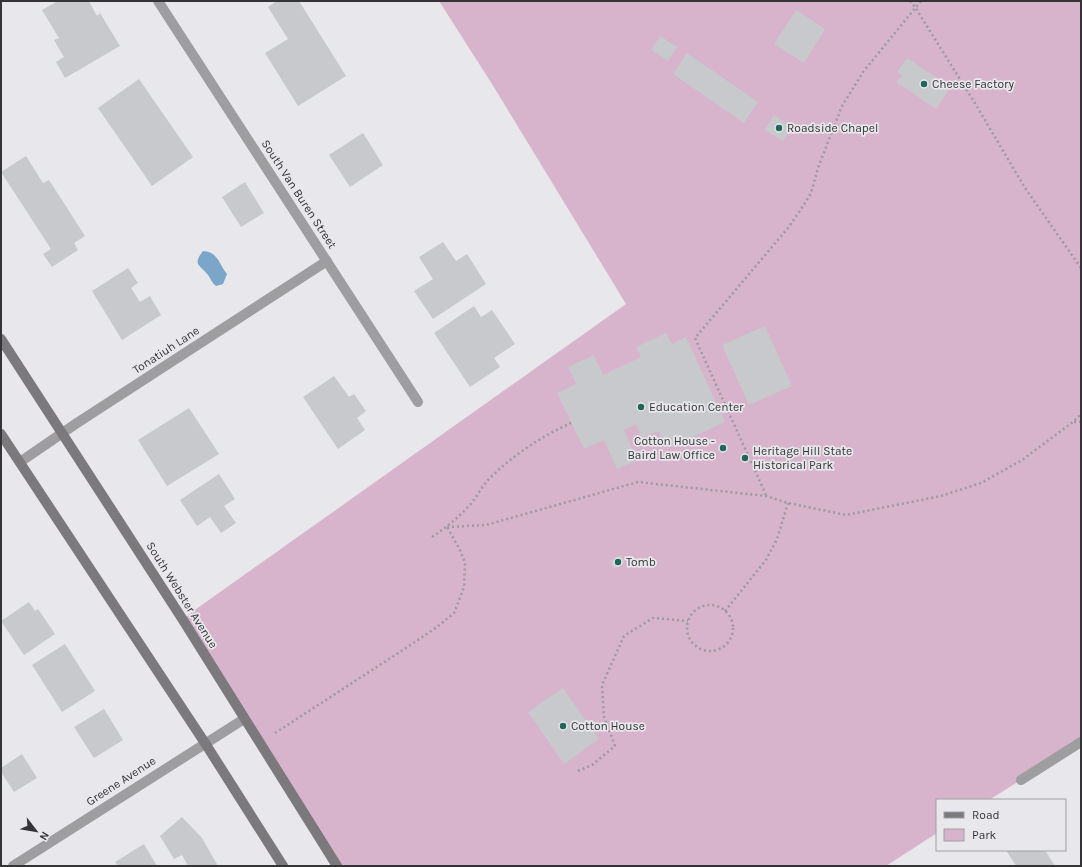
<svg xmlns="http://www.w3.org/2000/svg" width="1082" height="867" viewBox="0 0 1082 867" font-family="Karla,sans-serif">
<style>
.green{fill:#d8b3cc}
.water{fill:#7ca5ca}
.building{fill:#c7c9cd}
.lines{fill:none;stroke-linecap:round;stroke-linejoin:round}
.path{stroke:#9b9b9f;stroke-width:2.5;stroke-dasharray:2 3;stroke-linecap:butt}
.street{stroke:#9e9d9f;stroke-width:10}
.secondary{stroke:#7b797b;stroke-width:10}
.poi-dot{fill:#216658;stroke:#e8e7ec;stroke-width:1.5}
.labels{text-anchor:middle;stroke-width:3.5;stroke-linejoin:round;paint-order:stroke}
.poi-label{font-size:12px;fill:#343436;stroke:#e8e7ec;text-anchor:start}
.street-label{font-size:12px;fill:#343436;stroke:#e8e7ec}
</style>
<rect width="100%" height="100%" fill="#e8e7ec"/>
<!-- green -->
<path class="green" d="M 439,1 L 1081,1 L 1081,742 L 989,800 L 937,800 L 937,833 L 886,866 L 337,866 L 183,620 L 192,612 L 626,304 L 492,84 Z"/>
<!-- water -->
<path class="water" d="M 203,251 C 218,252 219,264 227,274 L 223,284 L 216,286 C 212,283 211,279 208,275 C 200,265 192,265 203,251 Z"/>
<!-- building -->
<g class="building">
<path d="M 58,1 L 89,1 L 97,16 L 100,13 L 120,46 L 65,78 L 56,62 L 64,57 L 54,40 L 59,38 L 42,10 Z"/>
<path d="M 277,1 L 299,1 L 346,76 L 298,106 L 265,53 L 288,39 L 268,7 Z"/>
<path d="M 796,10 L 825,29 L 804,63 L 774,44 Z"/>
<path d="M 660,36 L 677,47 L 668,61 L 651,50 Z"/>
<path d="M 687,53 L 758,102 L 744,123 L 673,74 Z"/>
<path d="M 907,58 L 951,87 L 936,109 L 896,82 L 902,75 L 897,72 Z"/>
<path d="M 139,79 L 193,157 L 152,186 L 98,108 Z"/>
<path d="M 774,115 L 792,127 L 783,141 L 765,130 Z"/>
<path d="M 363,133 L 383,165 L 350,187 L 329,155 Z"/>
<path d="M 26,156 L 43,183 L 49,180 L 85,236 L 74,243 L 78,250 L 52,267 L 43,254 L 51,249 L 1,172 Z"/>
<path d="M 245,182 L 264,213 L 241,227 L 222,197 Z"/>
<path d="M 443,242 L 456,261 L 467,254 L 486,284 L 433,319 L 414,291 L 433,279 L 419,257 Z"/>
<path d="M 128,268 L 138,283 L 131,288 L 140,302 L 150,296 L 161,315 L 122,340 L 92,291 Z"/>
<path d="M 474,306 L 481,317 L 492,310 L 515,344 L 494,358 L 500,367 L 470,387 L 434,333 Z"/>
<path d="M 765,326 L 792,386 L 749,405 L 722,345 Z"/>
<path d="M 666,333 L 672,344 L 686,337 L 725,422 L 671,447 L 667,437 L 662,440 L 658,431 L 642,438 L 636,424 L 624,430 L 637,460 L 617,469 L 604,440 L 584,449 L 557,393 L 576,384 L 568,367 L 594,355 L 603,375 L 641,357 L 636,347 Z"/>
<path d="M 334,376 L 349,397 L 354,394 L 366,411 L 357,418 L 365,430 L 338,449 L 303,397 Z"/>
<path d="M 189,408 L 219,454 L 167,486 L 138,440 Z"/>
<path d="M 219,474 L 235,499 L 224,506 L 236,523 L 221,533 L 210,517 L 197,526 L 180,500 Z"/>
<path d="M 621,555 L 625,563 L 614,569 L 610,561 Z"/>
<path d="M 29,602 L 35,611 L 38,609 L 55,634 L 24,655 L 1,621 Z"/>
<path d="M 65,644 L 95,691 L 62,712 L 32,665 Z"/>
<path d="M 563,688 L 599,739 L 564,764 L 528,712 Z"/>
<path d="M 104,709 L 123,740 L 94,758 L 74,727 Z"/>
<path d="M 22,754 L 37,778 L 14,792 L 1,772 L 1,768 Z"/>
<path d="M 182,817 L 202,838 L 218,866 L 188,866 L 182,855 L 174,859 L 160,836 Z"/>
<path d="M 144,844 L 157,866 L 118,866 L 115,862 Z"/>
<path d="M 1006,850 L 1045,850 L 1055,866 L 1016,866 Z"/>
</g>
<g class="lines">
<!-- path -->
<g class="path">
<path d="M 910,1 L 915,7 L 976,105 L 1025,188 L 1081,268"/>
<path d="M 1074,422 L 1081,422"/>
<path d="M 766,495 L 695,338 L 766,254 L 788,228 L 803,206 L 811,193 L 818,168 L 842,106 L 863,72 L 921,1"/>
<path d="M 447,527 L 486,525 L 638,482 L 766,496 L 788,503 L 846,515 L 941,496 L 981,483 L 1022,460 L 1073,422 L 1081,414"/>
<path d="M 432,537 C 445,528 457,519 468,507 C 476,499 481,487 490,478 C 513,455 542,436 571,423"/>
<circle cx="710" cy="628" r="23"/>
<path d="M 725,611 L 766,560 L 777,539 L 788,503"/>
<path d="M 275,733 L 406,648 L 437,627 L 454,613 L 464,587 L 465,563 L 460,550 L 447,527"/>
<path d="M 578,771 L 592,765 L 615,746 L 604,717 L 602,685 L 624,636 L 653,618 L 688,621"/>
</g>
<!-- street -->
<g class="street">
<path d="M 158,1 L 418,402"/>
<path d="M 20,462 L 77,423 L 327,261"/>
<path d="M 1021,780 L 1081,742"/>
<path d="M 13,866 L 244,719"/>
</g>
<!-- secondary -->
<g class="secondary">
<path d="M 1,339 L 183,620 L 337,866"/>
<path d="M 1,434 L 205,743 L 283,866"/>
</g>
</g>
<!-- markers -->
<g class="poi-dot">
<circle cx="924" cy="84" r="4"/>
<circle cx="779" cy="128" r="4"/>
<circle cx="641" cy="407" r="4"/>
<circle cx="723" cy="448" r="4"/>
<circle cx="745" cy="458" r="4"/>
<circle cx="618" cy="562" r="4"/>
<circle cx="563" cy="726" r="4"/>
</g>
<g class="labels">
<!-- poi labels -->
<g class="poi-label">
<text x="932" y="88">Cheese Factory</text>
<text x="787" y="132">Roadside Chapel</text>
<text x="649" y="411">Education Center</text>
<text x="715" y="445" text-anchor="end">Cotton House -<tspan x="715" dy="14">Baird Law Office</tspan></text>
<text x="753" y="455">Heritage Hill State<tspan x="753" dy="14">Historical Park</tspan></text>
<text x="626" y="566">Tomb</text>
<text x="571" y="730">Cotton House</text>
</g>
<!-- street labels -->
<g class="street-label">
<text transform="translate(299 194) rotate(57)" y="4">South Van Buren Street</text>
<text transform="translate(166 350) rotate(-33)" y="4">Tonatiuh Lane</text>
<text transform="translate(182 595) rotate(58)" y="4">South Webster Avenue</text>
<text transform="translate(121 781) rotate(-33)" y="4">Greene Avenue</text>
</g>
</g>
<!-- border -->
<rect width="1082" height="867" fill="none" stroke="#343436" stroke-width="4"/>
<!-- legend -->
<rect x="936" y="799" width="130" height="52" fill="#e8e7ec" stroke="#a09fa3"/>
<rect x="944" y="812" width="20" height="6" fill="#7b797b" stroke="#a09fa3"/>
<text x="972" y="819" font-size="12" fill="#343436">Road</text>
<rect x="944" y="829" width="20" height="12" fill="#d8b3cc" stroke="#a09fa3"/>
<text x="972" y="839" font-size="12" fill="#343436">Park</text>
<!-- north arrow -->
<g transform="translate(36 831) rotate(121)" stroke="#e8e7ec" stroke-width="3" paint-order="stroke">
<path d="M0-3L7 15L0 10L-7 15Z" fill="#343436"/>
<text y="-6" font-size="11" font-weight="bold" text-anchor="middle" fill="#343436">N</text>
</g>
</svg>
